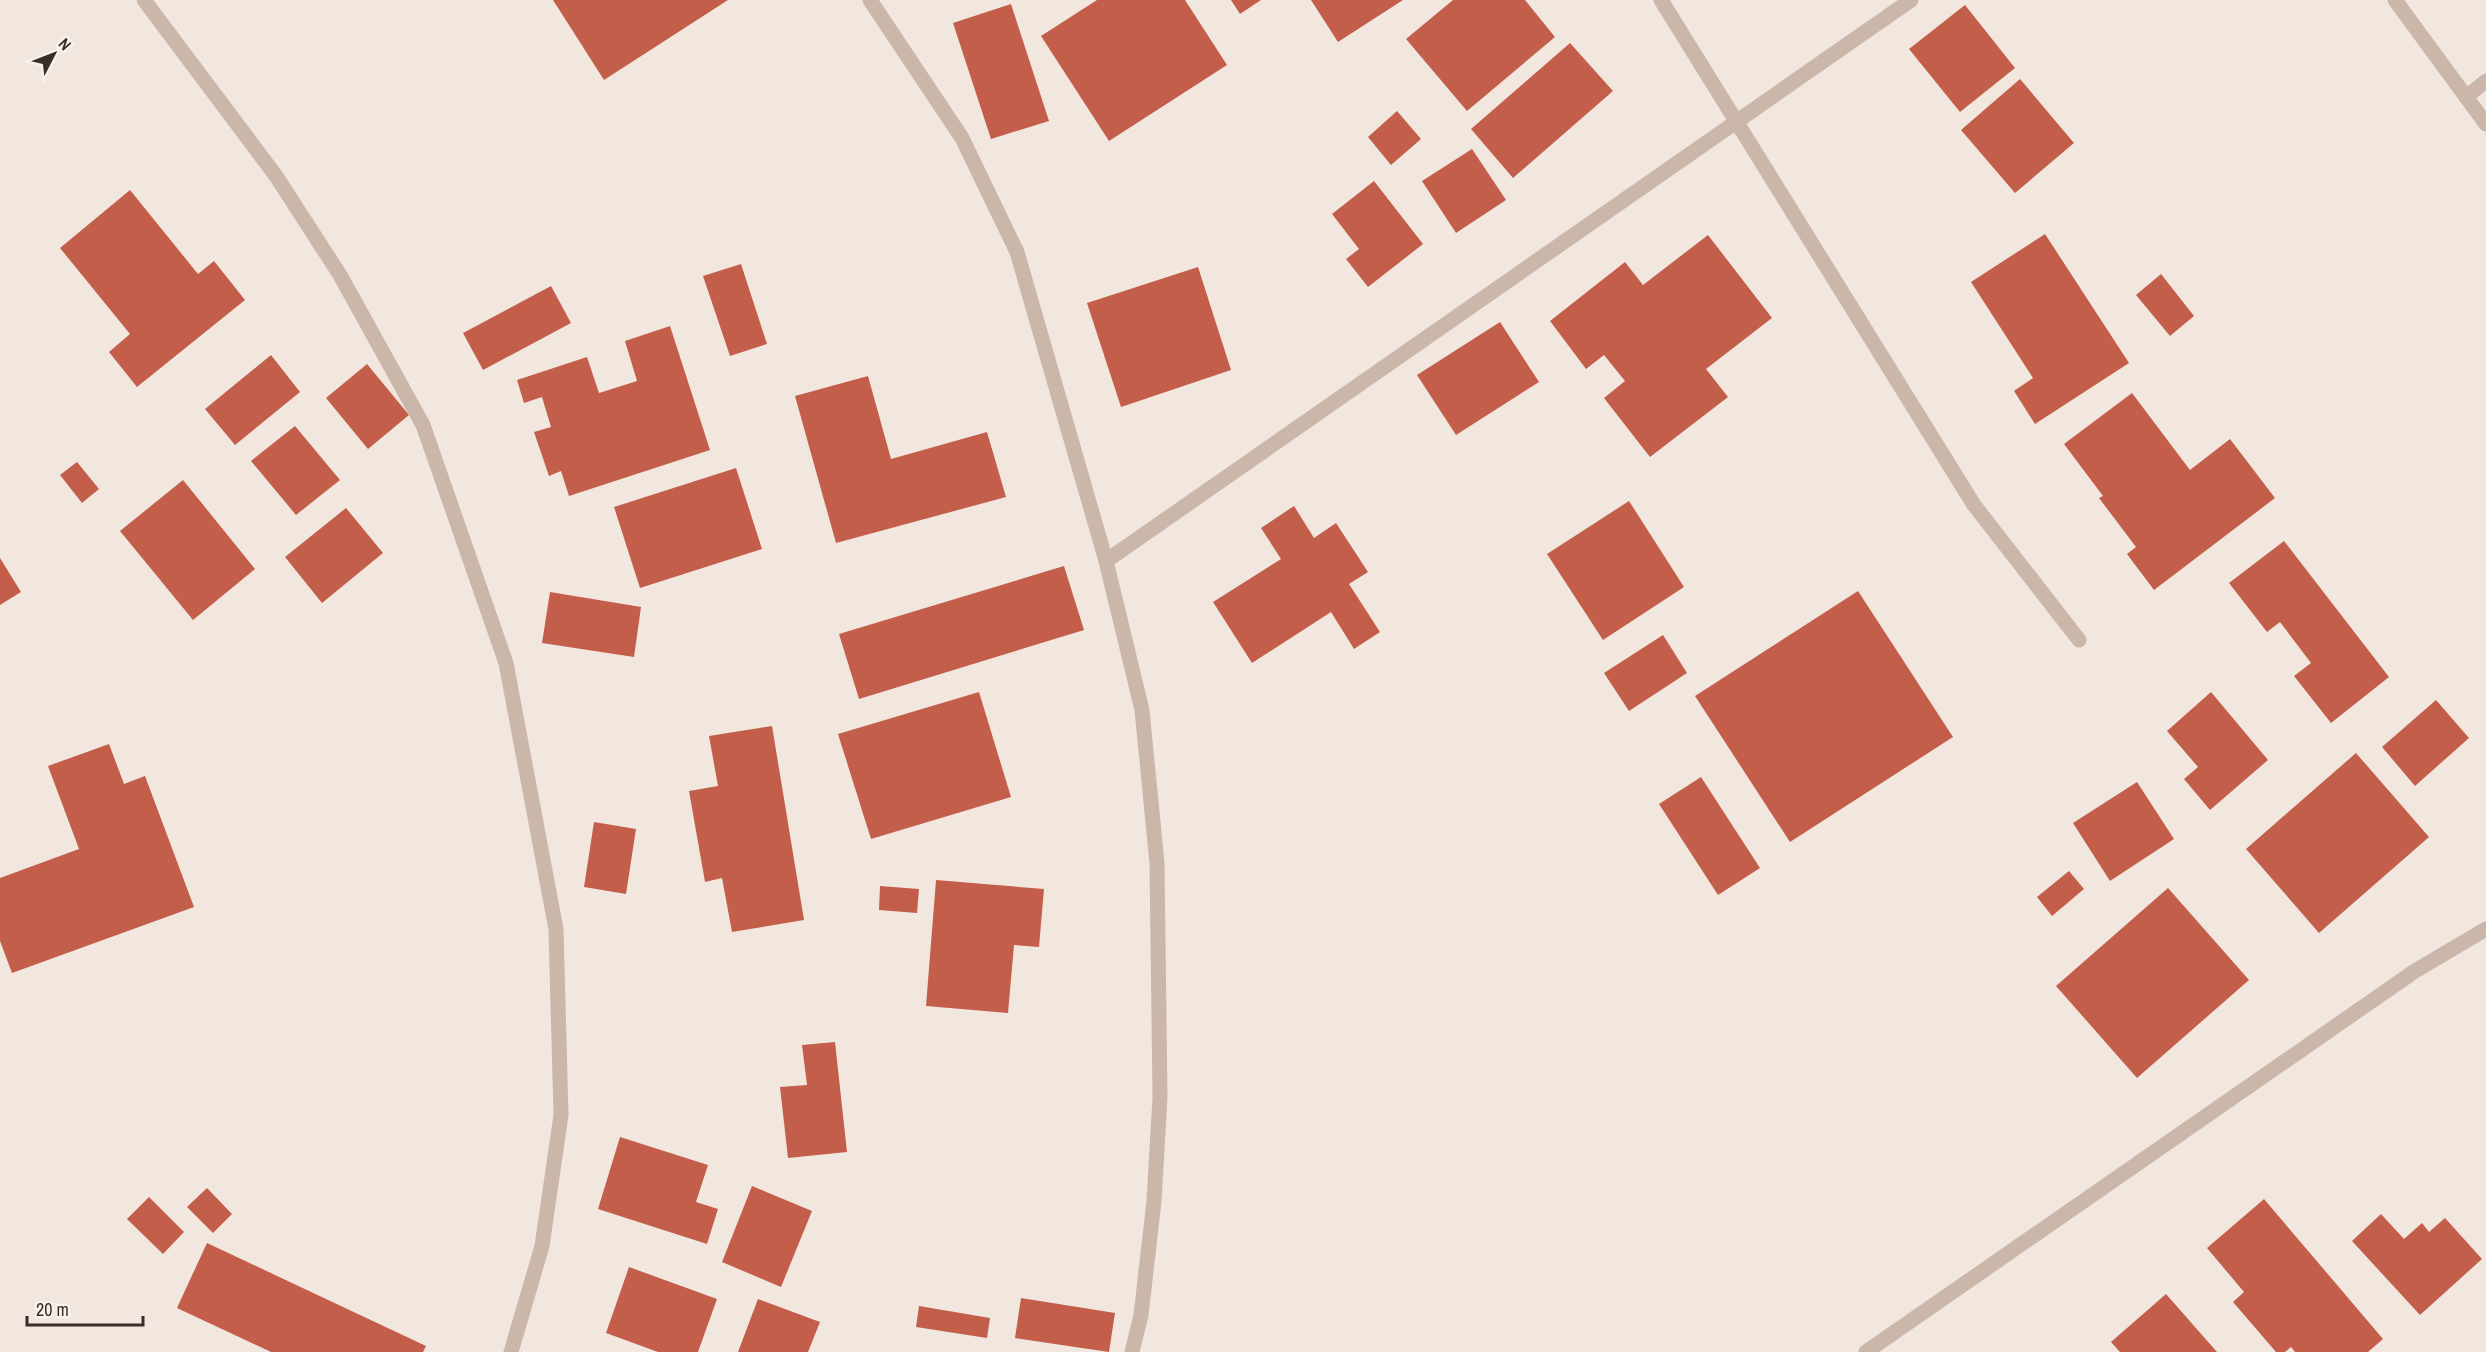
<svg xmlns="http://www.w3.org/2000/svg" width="2486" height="1352" viewBox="0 0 2486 1352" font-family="'Archivo Narrow',sans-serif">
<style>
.building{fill:#c35e4b}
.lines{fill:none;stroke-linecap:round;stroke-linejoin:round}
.minor{stroke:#cbb6aa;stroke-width:15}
</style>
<rect width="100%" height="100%" fill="#f2e7df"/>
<!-- building -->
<g class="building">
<path d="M 553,0 L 728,0 L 604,80 Z"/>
<path d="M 1097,0 L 1185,0 L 1227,65 L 1109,141 L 1041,36 Z"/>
<path d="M 1231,0 L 1261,0 L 1240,14 Z"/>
<path d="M 1311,0 L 1403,0 L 1338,42 Z"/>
<path d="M 1453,0 L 1525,0 L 1555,37 L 1467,111 L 1406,39 Z"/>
<path d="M 1011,4 L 1049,121 L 991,139 L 953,23 Z"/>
<path d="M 1965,5 L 2015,68 L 1960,112 L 1909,49 Z"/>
<path d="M 1570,43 L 1613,91 L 1513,178 L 1471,129 Z"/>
<path d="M 2020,79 L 2074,143 L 2015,193 L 1961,130 Z"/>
<path d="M 1397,111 L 1421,139 L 1391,165 L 1368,137 Z"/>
<path d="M 1472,149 L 1506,200 L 1456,233 L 1422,181 Z"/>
<path d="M 1374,181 L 1423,244 L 1368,287 L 1346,259 L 1359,249 L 1332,214 Z"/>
<path d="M 130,190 L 198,274 L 214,261 L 245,300 L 137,387 L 109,352 L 130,334 L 60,248 Z"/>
<path d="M 2045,234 L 2129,363 L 2035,424 L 2014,391 L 2033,378 L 1971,282 Z"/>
<path d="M 1708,235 L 1772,318 L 1706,369 L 1728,397 L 1650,457 L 1604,398 L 1625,381 L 1604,355 L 1586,369 L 1550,321 L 1625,262 L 1643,285 Z"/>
<path d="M 741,264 L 767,344 L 730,356 L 703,276 Z"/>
<path d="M 1198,267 L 1231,370 L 1121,407 L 1087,303 Z"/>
<path d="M 2161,274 L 2194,316 L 2170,336 L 2136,295 Z"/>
<path d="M 551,286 L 571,323 L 483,370 L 463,333 Z"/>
<path d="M 1500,322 L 1539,382 L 1456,435 L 1417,375 Z"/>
<path d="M 670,326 L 710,450 L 569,496 L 561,471 L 549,476 L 534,432 L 551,427 L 542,397 L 524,403 L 517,380 L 587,357 L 599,393 L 637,381 L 625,341 Z"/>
<path d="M 271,355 L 300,392 L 235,445 L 205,409 Z"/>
<path d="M 367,364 L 409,415 L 368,449 L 326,398 Z"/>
<path d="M 868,376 L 891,459 L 987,432 L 1006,497 L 836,543 L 795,396 Z"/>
<path d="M 2132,393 L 2190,470 L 2230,439 L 2275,498 L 2154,590 L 2127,554 L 2136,547 L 2099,498 L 2103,496 L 2064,444 Z"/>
<path d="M 295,426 L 340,480 L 296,515 L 251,461 Z"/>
<path d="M 77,462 L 99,489 L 82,503 L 60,475 Z"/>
<path d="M 736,468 L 762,549 L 640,588 L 614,507 Z"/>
<path d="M 183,480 L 255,569 L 193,620 L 120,531 Z"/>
<path d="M 1629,501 L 1684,587 L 1603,640 L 1547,554 Z"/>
<path d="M 1294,506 L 1314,538 L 1336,523 L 1368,572 L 1349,584 L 1380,632 L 1354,649 L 1331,612 L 1252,663 L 1213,602 L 1281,559 L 1261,528 Z"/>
<path d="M 346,508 L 383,553 L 322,603 L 285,557 Z"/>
<path d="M 2284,541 L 2389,677 L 2331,723 L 2294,676 L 2311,663 L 2280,622 L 2267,632 L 2229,583 Z"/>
<path d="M 0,558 L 21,592 L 0,605 Z"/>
<path d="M 1064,566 L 1084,630 L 859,699 L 839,634 Z"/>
<path d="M 1858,591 L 1953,737 L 1790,842 L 1695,696 Z"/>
<path d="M 550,592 L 641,607 L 634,657 L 542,643 Z"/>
<path d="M 1663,635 L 1687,673 L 1629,711 L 1604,673 Z"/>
<path d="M 979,692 L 1011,797 L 871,839 L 838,734 Z"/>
<path d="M 2211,692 L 2268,760 L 2210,810 L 2184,779 L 2198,767 L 2167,731 Z"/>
<path d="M 2436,700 L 2469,738 L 2415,786 L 2382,747 Z"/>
<path d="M 772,726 L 804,920 L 732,932 L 722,878 L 705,882 L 689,791 L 718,786 L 709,736 Z"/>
<path d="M 109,744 L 124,784 L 145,776 L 194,907 L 12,973 L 0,941 L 0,878 L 79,849 L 48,766 Z"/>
<path d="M 2356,753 L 2429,837 L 2319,933 L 2246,849 Z"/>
<path d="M 1701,777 L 1760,868 L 1718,895 L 1659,804 Z"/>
<path d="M 2137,782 L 2174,839 L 2110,881 L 2073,823 Z"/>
<path d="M 594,822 L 636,829 L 626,894 L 584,887 Z"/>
<path d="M 2069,871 L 2084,889 L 2052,916 L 2037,897 Z"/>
<path d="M 936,880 L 1044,889 L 1039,947 L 1014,945 L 1008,1013 L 926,1006 Z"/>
<path d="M 880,886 L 919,889 L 917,913 L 879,910 Z"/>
<path d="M 2168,888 L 2249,980 L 2137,1078 L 2056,986 Z"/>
<path d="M 835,1042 L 847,1152 L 788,1158 L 780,1087 L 807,1085 L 802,1045 Z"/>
<path d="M 620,1137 L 708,1165 L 696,1202 L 718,1209 L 707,1244 L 598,1209 Z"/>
<path d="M 752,1186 L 812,1211 L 781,1287 L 722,1262 Z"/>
<path d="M 207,1188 L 232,1214 L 213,1233 L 187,1207 Z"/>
<path d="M 149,1197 L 184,1232 L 163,1254 L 127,1219 Z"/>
<path d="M 2264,1199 L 2383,1339 L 2368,1352 L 2295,1352 L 2291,1347 L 2285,1352 L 2276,1352 L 2233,1302 L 2244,1292 L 2207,1248 Z"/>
<path d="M 2381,1214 L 2404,1239 L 2422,1223 L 2429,1232 L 2445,1218 L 2482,1259 L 2420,1315 L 2352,1241 Z"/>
<path d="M 207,1243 L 426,1346 L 423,1352 L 271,1352 L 177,1308 Z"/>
<path d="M 629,1267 L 717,1299 L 698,1352 L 658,1352 L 606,1333 Z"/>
<path d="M 2166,1294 L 2217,1352 L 2120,1352 L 2111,1342 Z"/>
<path d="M 1021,1298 L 1115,1313 L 1109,1352 L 1015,1338 Z"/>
<path d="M 758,1299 L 820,1322 L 808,1352 L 738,1352 Z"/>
<path d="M 919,1306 L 990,1318 L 987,1338 L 916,1327 Z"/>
</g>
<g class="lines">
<!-- minor -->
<g class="minor">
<path d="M 144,0 L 276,176 L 340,275 L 423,425 L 506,663 L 556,929 L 561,1115 L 542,1246 L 511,1352"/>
<path d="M 870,0 L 962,138 L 1017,252 L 1106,561 L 1142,710 L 1157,863 L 1160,1097 L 1154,1201 L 1141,1315 L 1132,1352"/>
<path d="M 1661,0 L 1974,505 L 2079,640"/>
<path d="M 2395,0 L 2486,124"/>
<path d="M 2466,97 L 2486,81"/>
<path d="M 1106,561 L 1911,0"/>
<path d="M 1866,1352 L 2415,971 L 2486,929"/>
</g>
</g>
<!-- north arrow -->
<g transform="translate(54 54) rotate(48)" stroke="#faf2eb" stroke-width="4.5" paint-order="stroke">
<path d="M0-4.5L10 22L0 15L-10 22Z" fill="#382d2a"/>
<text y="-9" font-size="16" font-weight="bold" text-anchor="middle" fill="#382d2a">N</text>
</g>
<!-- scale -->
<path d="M27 1316v9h116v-9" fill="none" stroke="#382d2a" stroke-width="3"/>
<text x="36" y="1316" font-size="18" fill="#382d2a" stroke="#faf2eb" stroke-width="4.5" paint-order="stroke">20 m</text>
</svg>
